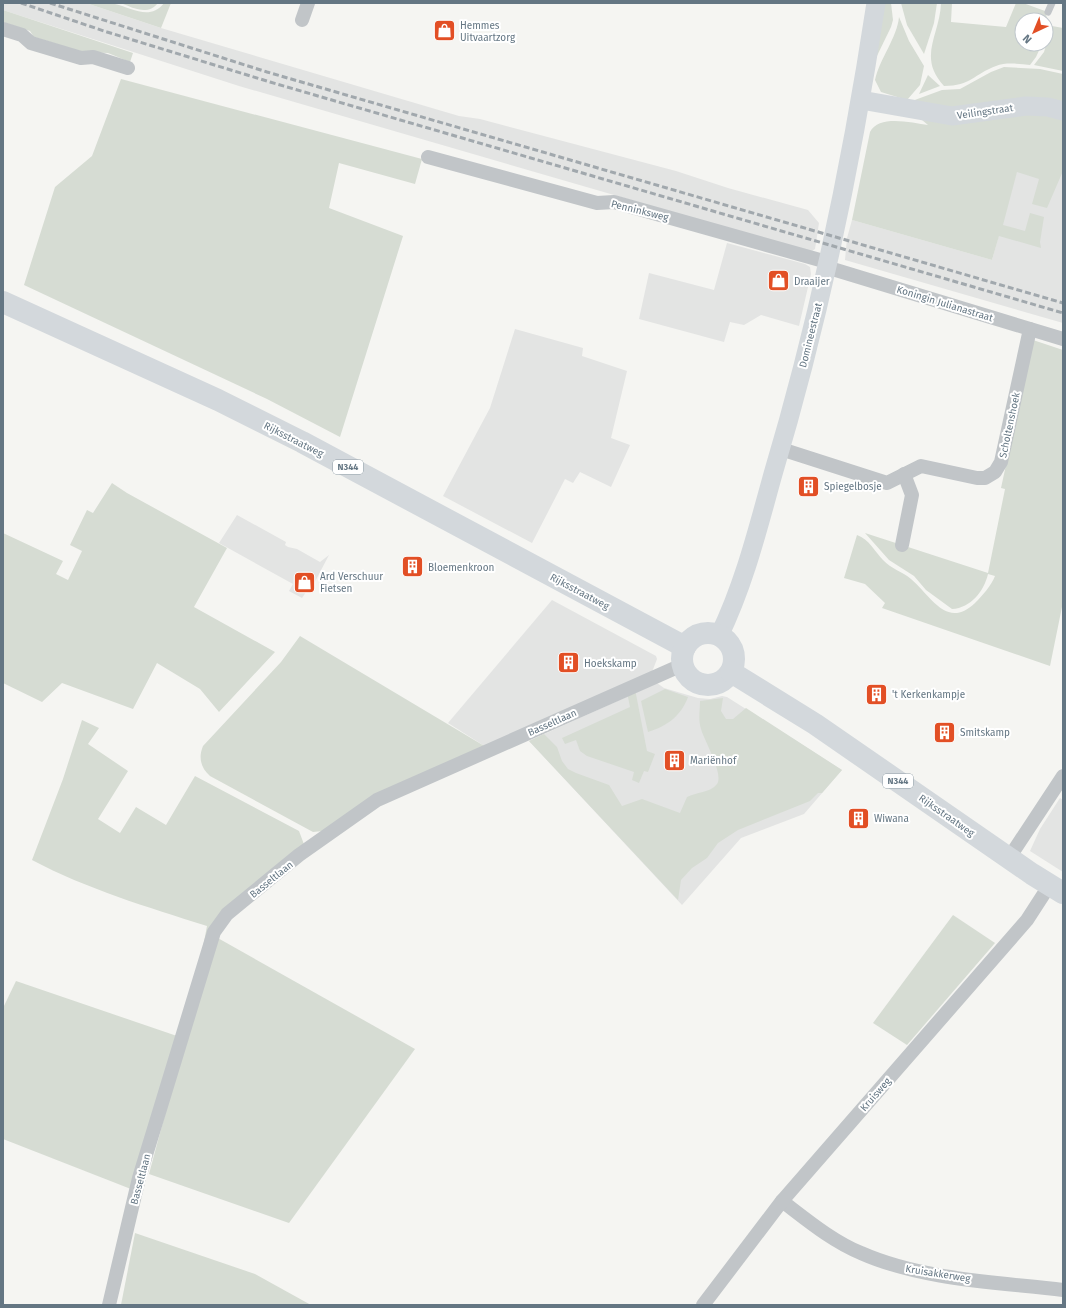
<svg xmlns="http://www.w3.org/2000/svg" width="1066" height="1308" viewBox="0 0 1066 1308" font-family="'Fira Sans',sans-serif">
<style>
.built{fill:#e3e4e3}
.green{fill:#d6dcd3}
.lines{fill:none;stroke-linecap:round;stroke-linejoin:round}
.lane{stroke:#c1c5c8;stroke-width:7}
.street{stroke:#c1c5c8;stroke-width:14}
.secondary{stroke:#d3d8dc;stroke-width:19}
.primary{stroke:#d3d8dc;stroke-width:22}
.rail{stroke:#a1a8ad;stroke-width:3;stroke-dasharray:6 3;stroke-linecap:butt}
.labels{text-anchor:middle;stroke-width:4;stroke-linejoin:round;paint-order:stroke}
.shield{fill:#fff;stroke:#929fa8;stroke-width:1}
.shield-label{font-size:9px;font-weight:bold;fill:#647683}
.poi-label{font-size:10px;fill:#647683;stroke:#fff;text-anchor:start}
.street-label{font-size:10px;fill:#647683;stroke:#fff}
</style>
<rect width="100%" height="100%" fill="#f5f5f2"/>
<!-- built -->
<g class="built">
<path d="M 3,3 L 86,3 L 161,28 L 459,116 L 480,119 L 676,171 L 728,188 L 808,210 L 819,223 L 815,249 L 812,251 L 800,249 L 239,86 L 15,14 L 3,10 Z"/>
<path d="M 1033,113 L 1063,118 L 1063,323 L 845,260 L 847,238 L 852,220 L 992,260 Z"/>
<path d="M 727,243 L 805,264 L 810,267 L 811,274 L 799,326 L 761,315 L 744,325 L 730,322 L 724,342 L 639,319 L 649,273 L 714,290 Z"/>
<path d="M 515,329 L 583,348 L 582,356 L 627,371 L 611,438 L 630,445 L 611,487 L 580,472 L 573,483 L 565,479 L 532,543 L 443,496 L 490,408 Z"/>
<path d="M 237,515 L 286,542 L 285,545 L 288,547 L 297,549 L 320,562 L 329,555 L 309,593 L 306,592 L 302,598 L 289,591 L 293,584 L 219,543 Z"/>
<path d="M 552,600 L 656,656 L 657,659 L 652,672 L 486,747 L 448,723 Z"/>
<path d="M 657,683 L 664,688 L 698,698 L 710,699 L 722,696 L 727,697 L 842,770 L 804,814 L 741,838 L 682,905 L 529,741 Z"/>
<path d="M 1060,798 L 1063,800 L 1063,872 L 1030,851 L 1040,829 Z"/>
</g>
<!-- green -->
<g class="green">
<path d="M 86,3 C 95,3 106,1 115,4 C 132,8 150,21 164,3 L 171,3 L 161,28 Z"/>
<path d="M 121,3 L 158,3 C 148,16 133,8 121,3 Z"/>
<path d="M 882,3 L 891,3 L 893,20 L 891,27 L 873,64 Z"/>
<path d="M 901,3 L 937,3 L 934,23 L 924,54 L 907,25 Z"/>
<path d="M 941,3 L 952,3 L 951,22 L 1006,27 L 1016,3 L 1023,3 L 1045,11 L 1049,25 L 1046,34 L 1046,20 L 1022,20 L 1022,44 L 1042,44 L 1036,57 L 1030,65 C 1019,64 1006,62 996,66 C 974,74 971,86 944,86 C 917,57 940,35 941,3 Z"/>
<path d="M 3,10 L 133,53 L 130,62 L 108,53 L 83,52 L 34,37 L 30,31 L 3,22 Z"/>
<path d="M 899,17 L 909,41 L 924,66 L 920,85 L 907,100 L 881,92 L 875,80 C 880,58 897,38 899,17 Z"/>
<path d="M 1052,26 L 1063,28 L 1063,71 L 1034,65 L 1044,52 Z"/>
<path d="M 1004,67 L 1040,69 L 1063,74 L 1063,104 L 963,109 L 912,101 L 942,90 L 960,89 L 991,72 Z"/>
<path d="M 928,75 L 940,86 L 919,94 Z"/>
<path d="M 121,79 L 422,159 L 415,184 L 339,163 L 329,208 L 403,236 L 340,437 L 267,399 L 24,285 L 55,187 L 92,156 Z"/>
<path d="M 1025,113 L 1063,118 L 1063,171 L 1047,208 L 1032,204 L 1039,179 L 1017,172 L 1003,225 L 1025,231 L 1030,213 L 1044,217 L 1040,242 L 1041,248 L 999,236 L 992,260 L 852,220 L 870,132 C 879,114 912,123 928,125 L 922,120 L 951,122 Z"/>
<path d="M 1033,340 L 1063,350 L 1063,602 L 1050,666 L 882,608 L 885,603 L 865,584 L 844,578 L 857,535 C 869,539 875,552 883,560 C 891,569 903,572 911,579 C 931,596 947,630 975,603 C 983,595 991,586 995,576 L 988,574 C 984,591 971,608 952,609 L 926,590 L 914,576 L 889,560 L 865,533 L 988,573 L 1005,489 L 1001,488 Z"/>
<path d="M 112,483 L 127,493 L 227,548 L 194,607 L 275,652 L 219,712 L 200,689 L 157,663 L 133,709 L 62,683 L 42,702 L 3,683 L 3,533 L 63,561 L 56,574 L 68,580 L 82,551 L 70,545 L 87,510 L 93,513 Z"/>
<path d="M 300,636 L 486,747 L 323,831 L 313,832 L 210,776 C 201,768 198,758 203,746 L 281,662 Z"/>
<path d="M 635,689 L 647,751 L 655,754 L 648,772 L 644,771 L 639,783 L 632,780 L 634,772 L 587,756 L 580,751 L 576,740 L 565,744 L 562,738 L 630,707 L 627,692 Z"/>
<path d="M 665,689 L 688,697 C 681,716 667,726 648,732 L 641,701 Z"/>
<path d="M 723,698 L 721,711 L 726,719 L 733,719 L 746,708 L 842,770 L 822,793 L 818,793 L 810,801 L 738,830 L 718,843 L 707,858 L 692,868 L 681,880 L 678,900 L 529,741 L 544,734 L 557,747 L 562,761 L 568,769 L 576,773 L 609,785 L 622,806 L 642,799 L 680,813 L 687,797 C 696,792 710,793 717,784 C 724,774 704,740 701,729 C 698,720 700,710 700,701 Z"/>
<path d="M 82,720 L 99,728 L 88,744 L 128,771 L 98,819 L 120,833 L 136,807 L 166,825 L 195,776 L 299,831 L 305,847 L 224,910 L 198,973 L 207,926 C 147,907 87,889 32,860 L 63,779 Z"/>
<path d="M 953,915 L 995,943 L 907,1045 L 873,1023 Z"/>
<path d="M 216,937 L 415,1049 L 289,1223 L 149,1174 L 185,1040 Z"/>
<path d="M 16,981 L 177,1036 L 136,1191 L 3,1139 L 3,1008 Z"/>
<path d="M 135,1233 L 255,1274 L 311,1305 L 121,1305 Z"/>
</g>
<g class="lines">
<!-- lane -->
<path class="lane" d="M 1048,12 L 1052,3"/>
<!-- street -->
<g class="street">
<path d="M 302,20 L 308,3"/>
<path d="M 3,29 L 22,35 L 31,43 L 81,58 L 93,57 L 128,68"/>
<path d="M 428,157 L 597,203 L 614,202 L 827,262"/>
<path d="M 826,267 L 1063,339"/>
<path d="M 781,449 L 887,483 L 921,466 L 977,478 L 985,478 L 995,472 L 1001,462 L 1030,329"/>
<path d="M 902,545 L 912,495 L 904,474"/>
<path d="M 1009,858 L 1063,776"/>
<path d="M 782,1201 C 807,1220 832,1241 861,1253 C 922,1280 997,1282 1063,1290"/>
<path d="M 109,1305 L 139,1178 L 214,932 L 227,914 L 299,855 L 377,800 L 682,665"/>
<path d="M 703,1305 L 782,1201 L 1027,920 L 1049,886"/>
</g>
<!-- secondary -->
<g class="secondary">
<path d="M 861,100 L 952,116 L 1026,106 L 1048,107 L 1063,111"/>
<path d="M 719,636 C 744,585 758,528 773,474 C 819,320 852,162 876,3"/>
</g>
<!-- primary -->
<g class="primary">
<path d="M 3,302 L 218,400 L 302,442 L 685,647"/>
<circle cx="708" cy="659" r="26"/>
<path d="M 731,672 L 815,724 L 1032,874 L 1063,893"/>
</g>
<!-- rail -->
<g class="rail">
<path d="M 21,3 L 107,32 L 270,82 L 1063,313"/>
<path d="M 50,3 L 267,72 L 1063,303"/>
</g>
</g>
<!-- icons -->
<defs>
<symbol id="shop-square" viewBox="-11 -11 22 22"><rect x="-9" y="-9" width="18" height="18" rx="4" fill="#e24f25" stroke="#fff"/><path d="M-5-2.5h2.3a2.7 3.5 0 0 1 5.4 0H5L5.5 6h-11ZM-1.5-2.5h3a1.5 2.3 0 0 0-3 0Z" fill="#fff"/></symbol>
<symbol id="building-square" viewBox="-11 -11 22 22"><rect x="-9" y="-9" width="18" height="18" rx="4" fill="#e24f25" stroke="#fff"/><path d="M-4-6H4V6H1V3H-1V6H-4ZM-2.5-4.3h1.7v1.8h-1.7ZM.8-4.3h1.7v1.8H.8ZM-2.5-1h1.7V.8h-1.7ZM.8-1h1.7V.8H.8Z" fill="#fff"/></symbol>
</defs>
<g fill-rule="evenodd">
<use href="#shop-square" x="432" y="18" width="25" height="25"/>
<use href="#shop-square" x="766" y="268" width="25" height="25"/>
<use href="#building-square" x="796" y="474" width="25" height="25"/>
<use href="#building-square" x="400" y="554" width="25" height="25"/>
<use href="#shop-square" x="292" y="570" width="25" height="25"/>
<use href="#building-square" x="556" y="650" width="25" height="25"/>
<use href="#building-square" x="864" y="682" width="25" height="25"/>
<use href="#building-square" x="932" y="720" width="25" height="25"/>
<use href="#building-square" x="662" y="748" width="25" height="25"/>
<use href="#building-square" x="846" y="806" width="25" height="25"/>
</g>
<g class="labels">
<!-- shield labels -->
<g class="shield">
<rect x="333" y="460" width="30" height="14" rx="3"/>
<rect x="883" y="774" width="30" height="14" rx="3"/>
</g>
<g class="shield-label">
<text x="348" y="470">N344</text>
<text x="898" y="784">N344</text>
</g>
<!-- poi labels -->
<g class="poi-label">
<text x="460" y="29">Hemmes<tspan x="460" dy="12">Uitvaartzorg</tspan></text>
<text x="794" y="285">Draaijer</text>
<text x="824" y="490">Spiegelbosje</text>
<text x="428" y="571">Bloemenkroon</text>
<text x="320" y="580">Ard Verschuur<tspan x="320" dy="12">Fietsen</tspan></text>
<text x="584" y="667">Hoekskamp</text>
<text x="892" y="698">'t Kerkenkampje</text>
<text x="960" y="736">Smitskamp</text>
<text x="690" y="764">Mariënhof</text>
<text x="874" y="822">Wiwana</text>
</g>
<!-- street labels -->
<g class="street-label">
<text transform="translate(985 111) rotate(-8)" y="4">Veilingstraat</text>
<text transform="translate(640 210) rotate(14)" y="4">Penninksweg</text>
<text transform="translate(945 303) rotate(17)" y="4">Koningin Julianastraat</text>
<text transform="translate(810 335) rotate(-76)" y="4">Domineestraat</text>
<text transform="translate(1009 425) rotate(-78)" y="4">Scholtenshoek</text>
<text transform="translate(294 439) rotate(27)" y="4">Rijksstraatweg</text>
<text transform="translate(580 591) rotate(28)" y="4">Rijksstraatweg</text>
<text transform="translate(552 722) rotate(-24)" y="4">Basseltlaan</text>
<text transform="translate(947 815) rotate(35)" y="4">Rijksstraatweg</text>
<text transform="translate(271 879) rotate(-39)" y="4">Basseltlaan</text>
<text transform="translate(875 1094) rotate(-49)" y="4">Kruisweg</text>
<text transform="translate(140 1179) rotate(-75)" y="4">Basseltlaan</text>
<text transform="translate(938 1273) rotate(9)" y="4">Kruisakkerweg</text>
</g>
</g>
<!-- border -->
<rect width="1066" height="1308" fill="none" stroke="#647683" stroke-width="8"/>
<!-- north arrow -->
<g transform="translate(1034 32) rotate(224)"><circle r="19" fill="#ffffff" stroke="#c1c8cd"/>
<path d="M0-3L7 15L0 10L-7 15Z" fill="#e24f25"/>
<text y="-6" font-size="11" font-weight="bold" text-anchor="middle" fill="#647683">N</text>
</g>
</svg>
